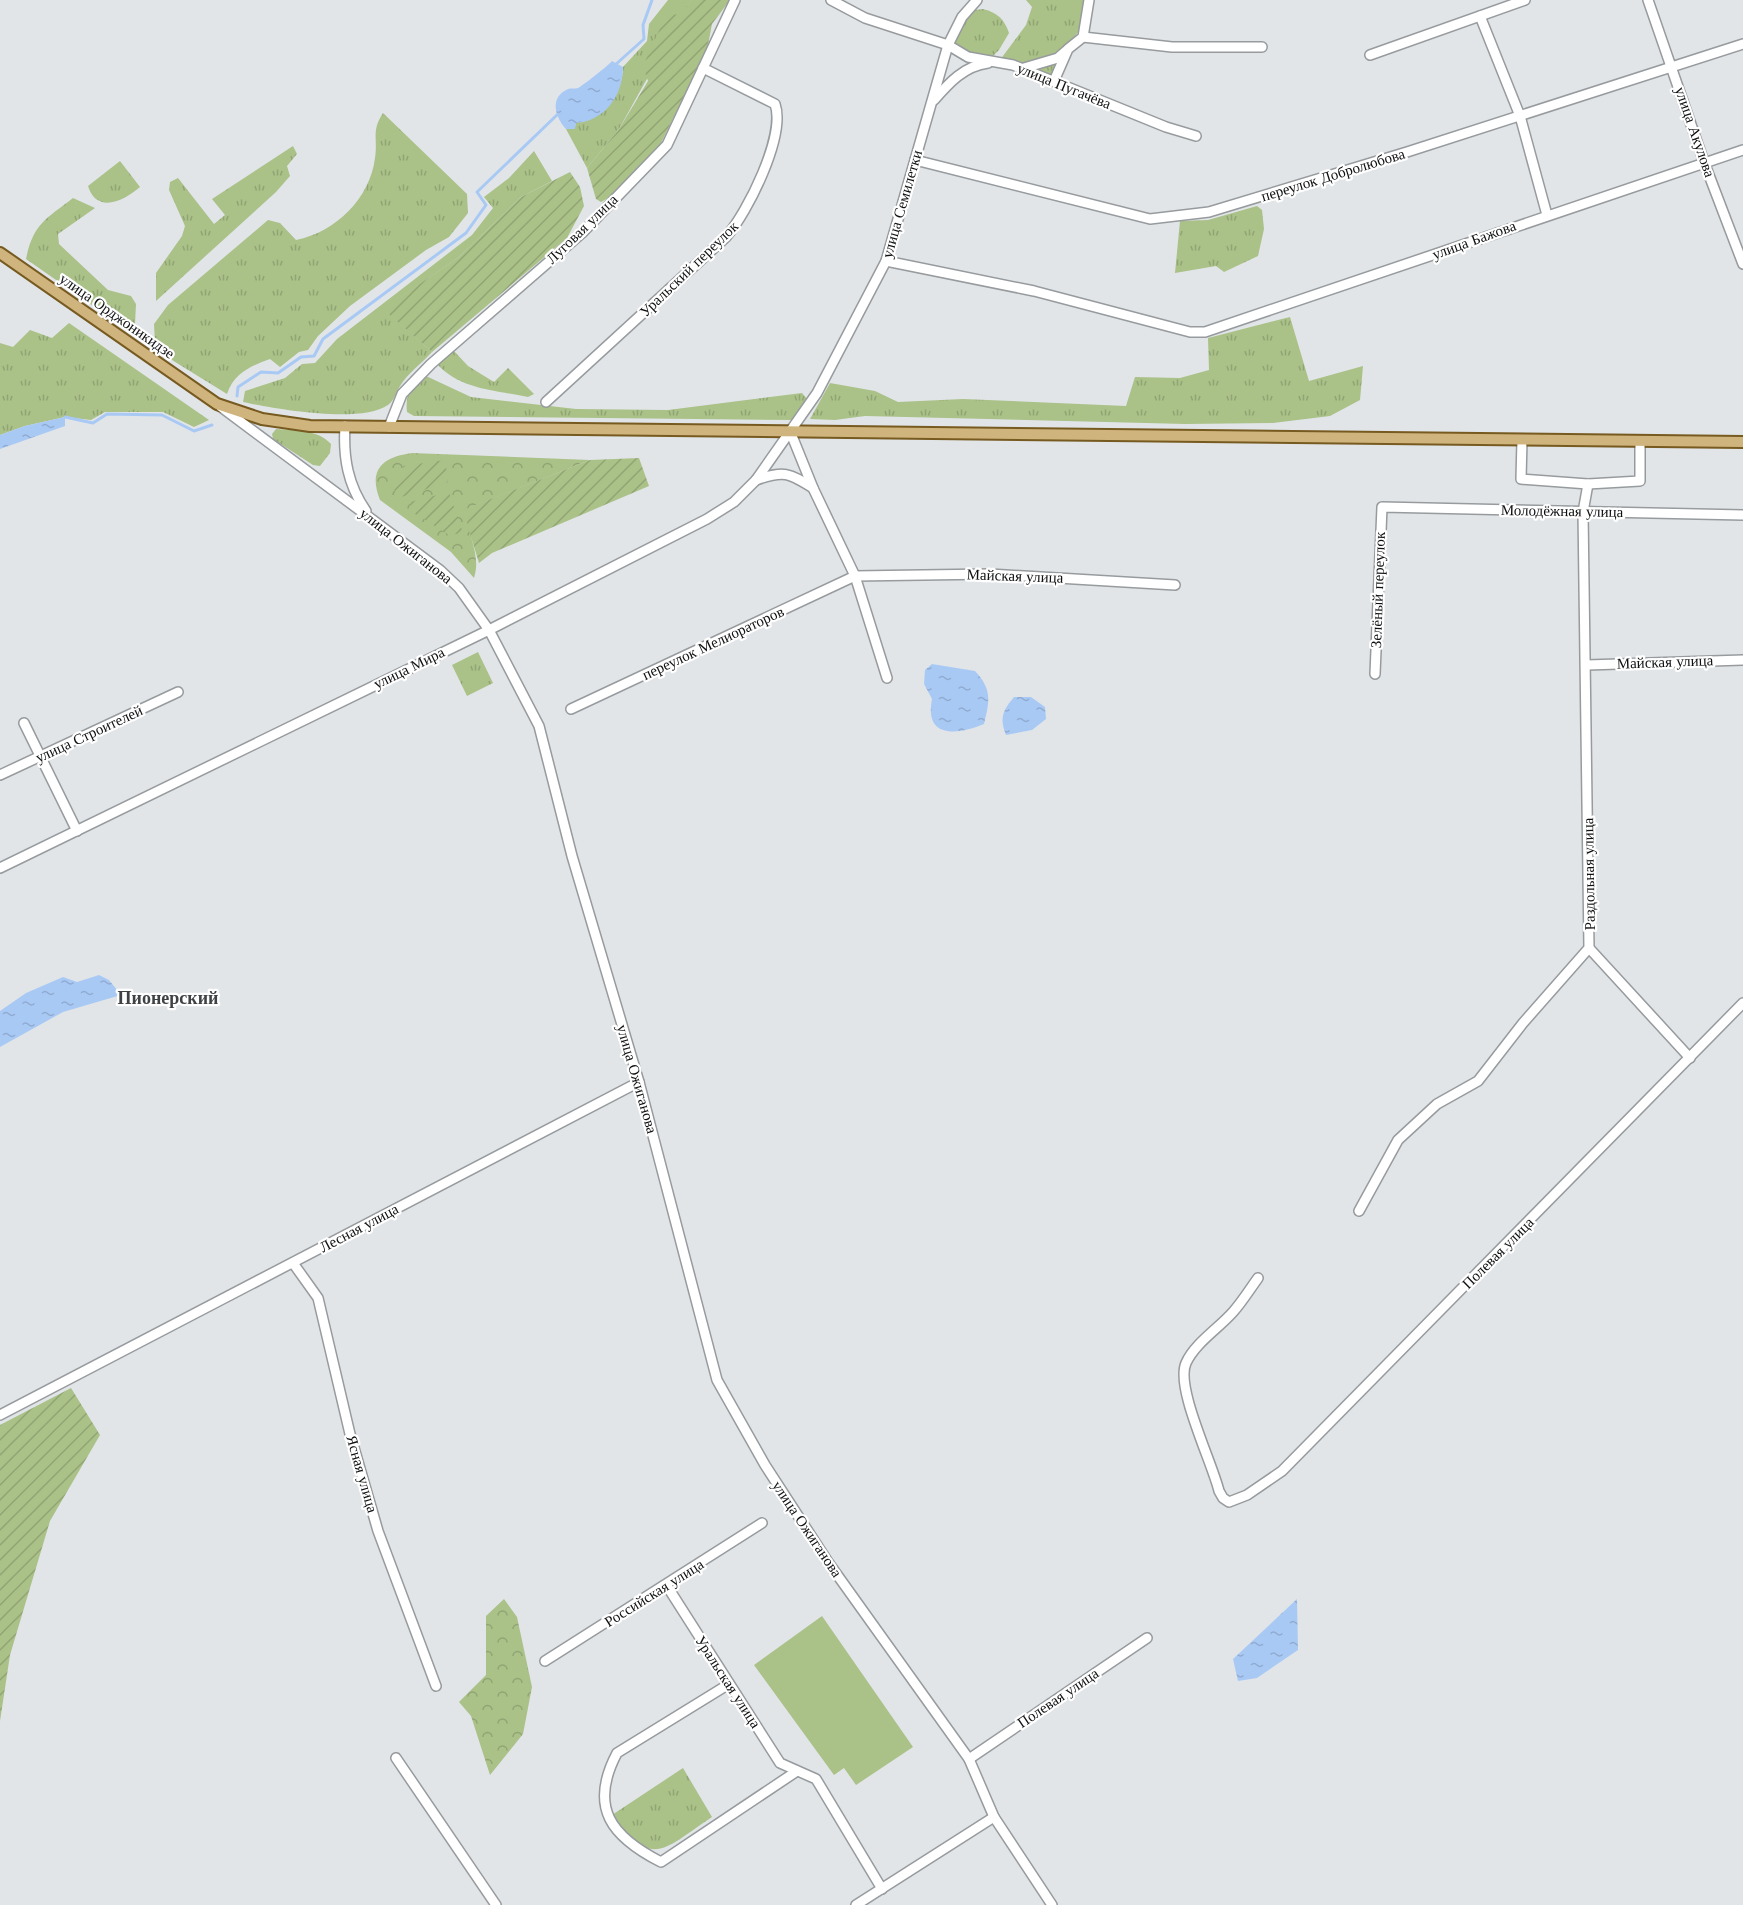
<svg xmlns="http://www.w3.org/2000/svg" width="1743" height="1905" viewBox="0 0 1743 1905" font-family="'Libre Baskerville',serif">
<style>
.grass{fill:url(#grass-tufts)}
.forest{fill:url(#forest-crowns)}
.garden{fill:url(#garden-furrows)}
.pitch{fill:#aac188}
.water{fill:url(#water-ripples)}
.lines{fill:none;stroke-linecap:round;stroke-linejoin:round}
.stream{stroke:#a9c9f5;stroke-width:3}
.minor-casing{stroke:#979b9e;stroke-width:12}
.major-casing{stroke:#775a1f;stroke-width:14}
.minor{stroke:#fff;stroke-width:9}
.major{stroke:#cfb47d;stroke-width:10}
.labels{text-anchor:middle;stroke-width:4.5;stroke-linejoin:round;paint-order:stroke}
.street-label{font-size:15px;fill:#0e0f10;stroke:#fff}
.quarter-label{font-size:18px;font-weight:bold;fill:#3f4245;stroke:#fff}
</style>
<defs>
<pattern id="grass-tufts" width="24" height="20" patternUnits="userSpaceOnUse" patternTransform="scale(1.5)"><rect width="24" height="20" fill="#aac188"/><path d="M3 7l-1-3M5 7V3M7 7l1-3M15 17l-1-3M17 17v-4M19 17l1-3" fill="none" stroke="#91a574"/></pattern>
<pattern id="forest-crowns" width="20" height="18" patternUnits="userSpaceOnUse" patternTransform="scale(1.5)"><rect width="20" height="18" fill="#aac188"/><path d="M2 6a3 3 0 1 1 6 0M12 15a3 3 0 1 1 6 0" fill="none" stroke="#91a574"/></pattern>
<pattern id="garden-furrows" width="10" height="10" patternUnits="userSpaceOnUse" patternTransform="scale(1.5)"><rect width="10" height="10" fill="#aac188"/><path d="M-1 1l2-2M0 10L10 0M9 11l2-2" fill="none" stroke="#91a574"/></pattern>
<pattern id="water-ripples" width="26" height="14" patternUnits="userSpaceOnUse" patternTransform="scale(1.5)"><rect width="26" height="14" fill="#a9c9f5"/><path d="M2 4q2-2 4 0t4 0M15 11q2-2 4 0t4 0" fill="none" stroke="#90abd1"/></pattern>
</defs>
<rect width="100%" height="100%" fill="#e1e5e8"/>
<!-- grass -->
<g class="grass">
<path d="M 668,0 L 691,0 L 619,129 L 587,168 L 566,129 L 574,129 L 576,123 C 602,121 623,92 623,67 L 647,41 L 649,24 Z"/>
<path d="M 1026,0 L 1087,0 L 1080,30 L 1068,44 L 1051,74 L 1044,76 L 1029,65 L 1000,60 L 1026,25 L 1032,7 Z"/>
<path d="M 983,9 C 998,13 1004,19 1009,33 L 999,50 L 991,58 L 976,57 L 953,45 L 967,18 L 975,10 Z"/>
<path d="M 383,113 L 467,194 L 468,213 L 449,237 L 426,250 L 350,306 L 318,336 L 308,350 L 299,352 L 280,367 L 270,359 C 251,366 234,373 227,394 L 172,360 L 155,343 L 154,324 L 168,305 L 268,220 L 280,223 L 296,240 C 336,232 370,198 375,158 C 378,139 371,131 383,113 Z"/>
<path d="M 293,146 L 297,154 L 287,166 L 290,176 L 276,192 L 156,301 L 156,273 L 182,236 L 185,226 L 169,190 L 170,182 L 178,178 L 214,224 L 225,215 L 212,199 Z"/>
<path d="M 534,151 L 552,181 L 521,197 L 459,257 L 384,309 L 432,352 C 422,363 408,373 400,386 C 396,392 394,401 388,405 C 361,424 275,409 243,402 L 245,391 L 285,378 L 302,364 L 315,363 L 337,339 L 472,235 L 493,208 L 484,197 L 509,178 Z"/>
<path d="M 120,161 L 140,187 C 125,200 97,215 88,186 Z"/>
<path d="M 73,198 L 95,208 L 58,234 L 59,244 L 108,290 L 131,296 L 136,304 L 135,324 L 122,326 L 26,259 C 33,224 46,219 73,198 Z"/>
<path d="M 1257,206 L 1262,210 L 1264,229 L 1258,256 L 1224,272 L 1216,266 L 1175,273 L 1180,221 L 1208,220 Z"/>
<path d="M 1290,317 L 1309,381 L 1363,366 L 1360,400 L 1330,416 L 1273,423 L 1185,424 L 865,416 L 835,420 L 810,419 L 830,383 L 875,391 L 898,402 L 963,399 L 1126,406 L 1135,377 L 1180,378 L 1209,370 L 1208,338 Z"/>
<path d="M 69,323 L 209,420 L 194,427 L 163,412 L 105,412 L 91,420 L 65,417 L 25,426 L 0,435 L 0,343 L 13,347 L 30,330 L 52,338 Z"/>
<path d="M 454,351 L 468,366 L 494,382 L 508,368 L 534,394 L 528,397 C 495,390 461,390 437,364 Z"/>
<path d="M 426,376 L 471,397 L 576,409 L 668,410 L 802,393 L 807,399 L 797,420 L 414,416 L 407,412 C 405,394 411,386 426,376 Z"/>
<path d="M 276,429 C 294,431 318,429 331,444 L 330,453 L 320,466 L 313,465 L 273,439 L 272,434 Z"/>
<path d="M 478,652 L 493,683 L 467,696 L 452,665 Z"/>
<path d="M 683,1768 L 712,1817 C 666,1847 652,1872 612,1815 Z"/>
</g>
<!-- forest -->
<g class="forest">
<path d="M 412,453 L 590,460 L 469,508 C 465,536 482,552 474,578 L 451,552 L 380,500 C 368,470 382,457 412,453 Z"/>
<path d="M 504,1599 L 517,1617 L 532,1687 L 523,1734 L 490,1775 L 471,1716 L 459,1702 L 486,1675 L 486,1616 Z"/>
</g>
<!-- garden -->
<g class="garden">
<path d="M 691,0 L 730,0 L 712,24 L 707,50 L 661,143 L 610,197 L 601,202 L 596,199 L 587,168 L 619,129 L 648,81 L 643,66 L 666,15 L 682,14 Z"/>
<path d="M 570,172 L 580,187 L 584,206 L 567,238 L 432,352 L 383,309 L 459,257 L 521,197 Z"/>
<path d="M 639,458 L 649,486 L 492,553 L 479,563 L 467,524 L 468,508 L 590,460 Z"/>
<path d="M 445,460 L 448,482 L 398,498 L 392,484 L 406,477 L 403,466 Z"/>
<path d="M 449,492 L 463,533 L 449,535 L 415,514 L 410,502 Z"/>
<path d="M 71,1388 L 100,1435 L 50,1521 L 10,1655 L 0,1721 L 0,1425 Z"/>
</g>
<!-- pitch -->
<path class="pitch" d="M 822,1616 L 913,1747 L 856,1785 L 844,1768 L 834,1775 L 754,1665 Z"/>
<!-- water -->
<g class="water">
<path d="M 612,61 L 623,67 C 623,95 605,121 576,123 L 575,129 L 566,129 C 555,117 549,97 568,89 C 571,88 575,89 578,88 C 582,86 609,65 612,61 Z"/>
<path d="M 65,417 L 65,426 L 0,449 L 0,435 L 25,426 Z"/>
<path d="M 932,664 L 975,671 C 992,689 990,701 984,724 C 958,735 924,739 932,699 L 924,684 L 925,670 Z"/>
<path d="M 1014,697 L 1031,697 L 1045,707 L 1046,719 L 1032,730 L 1006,735 C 999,718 1003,710 1014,697 Z"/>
<path d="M 99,975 L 109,980 L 121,995 L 63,1012 L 0,1047 L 0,1011 L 26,993 L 63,977 L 77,982 Z"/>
<path d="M 1297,1599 L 1298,1650 L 1257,1678 L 1238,1681 L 1233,1659 Z"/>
</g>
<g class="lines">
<!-- stream -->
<g class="stream">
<path d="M 615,65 L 644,39 L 643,25 L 652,0"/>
<path d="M 237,396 L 238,387 L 261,372 L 278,373 L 301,357 L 314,356 L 323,339 L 466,233 L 486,205 L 477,192 L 558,114"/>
<path d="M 65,417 L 93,423 L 107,414 L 162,415 L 194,431 L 212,425"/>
</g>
<defs>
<g id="minor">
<path d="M 831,0 L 865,18 L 948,45 L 968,57 L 1013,65 L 1166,127 L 1196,136"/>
<path d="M 1648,0 L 1704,162 L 1743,264"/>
<path d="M 1480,16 L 1520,116 L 1547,215"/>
<path d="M 1083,37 L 1172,47 L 1262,47"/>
<path d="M 1370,55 L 1525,0"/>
<path d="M 1024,68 L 1058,58 L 1066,51"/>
<path d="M 1054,81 L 1068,49 L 1083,37 L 1089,0"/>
<path d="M 934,100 C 949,83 964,66 988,63"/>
<path d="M 915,160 L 1150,219 L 1209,212 L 1407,152 L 1743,44"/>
<path d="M 886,261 L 1034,291 L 1190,332 L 1205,332 L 1743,150"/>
<path d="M 546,402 L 726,237 C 748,212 786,135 775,104 L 703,68"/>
<path d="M 221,407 L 440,570 L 459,588 L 489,630 L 539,726 L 572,856 L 639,1082 L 717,1380 L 765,1465 L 828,1562 L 969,1759 L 994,1817 L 1052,1905"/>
<path d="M 345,426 C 343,458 348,485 366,511"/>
<path d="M 389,427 L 402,394 L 431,364 L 582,233 L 667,145 L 735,0"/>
<path d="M 790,431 L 813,488 L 855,576 L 887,678"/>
<path d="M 1522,440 L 1521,479 L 1588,484 L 1640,481 L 1640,441"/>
<path d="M 756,480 C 784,470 789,473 813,488"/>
<path d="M 1587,665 L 1743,660"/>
<path d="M 1375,674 L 1382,507 L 1743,515"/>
<path d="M 571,709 L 855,576 L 990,574 L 1175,585"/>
<path d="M 24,723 L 77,831"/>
<path d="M 0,775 L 178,692"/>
<path d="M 0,868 L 489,630 L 707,519 L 734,502 L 756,480 L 817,393 L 886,261 L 948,45 L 962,17 L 977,0"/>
<path d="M 1589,948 L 1690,1058"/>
<path d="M 1359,1211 L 1398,1140 L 1437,1104 L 1478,1081 L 1523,1023 L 1589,948 L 1583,512 L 1588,484"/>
<path d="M 293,1263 L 318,1298 L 350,1434 L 378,1531 L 436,1686"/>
<path d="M 1258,1278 C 1250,1289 1242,1302 1233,1312 C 1219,1328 1195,1343 1186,1363 C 1175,1387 1212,1462 1219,1491 L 1223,1498 L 1229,1502 L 1247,1495 L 1282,1471 L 1743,1003"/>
<path d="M 0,1415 L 639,1082"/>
<path d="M 667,1586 L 780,1763 L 816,1779 L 882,1889"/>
<path d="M 545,1661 L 762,1523"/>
<path d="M 729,1684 L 617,1753 C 588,1808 612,1837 661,1862 L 797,1771"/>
<path d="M 396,1758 L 496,1905"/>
<path d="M 969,1759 L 1147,1638"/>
<path d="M 856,1905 L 994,1817"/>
</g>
<path id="major" d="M 0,253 L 217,404 L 262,419 L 310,426 L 1743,442"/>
</defs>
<!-- minor casing -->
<use href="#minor" class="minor-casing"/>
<!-- major casing -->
<use href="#major" class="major-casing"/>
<!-- minor -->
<use href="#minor" class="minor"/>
<!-- major -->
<use href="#major" class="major"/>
</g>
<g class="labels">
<!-- street labels -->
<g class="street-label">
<text transform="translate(1064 86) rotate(22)" y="5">улица Пугачёва</text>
<text transform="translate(1695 132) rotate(71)" y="5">улица Акулова</text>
<text transform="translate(1333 175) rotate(-17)" y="5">переулок Добролюбова</text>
<text transform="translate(902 204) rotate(-74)" y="5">улица Семилетки</text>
<text transform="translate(582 229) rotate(-44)" y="5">Луговая улица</text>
<text transform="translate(1474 240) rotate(-20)" y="5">улица Бажова</text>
<text transform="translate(689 269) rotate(-44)" y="5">Уральский переулок</text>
<text transform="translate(117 316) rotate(35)" y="5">улица Орджоникидзе</text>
<text transform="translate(1562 511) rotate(1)" y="5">Молодёжная улица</text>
<text transform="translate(406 546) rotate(38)" y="5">улица Ожиганова</text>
<text transform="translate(1015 576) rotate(2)" y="5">Майская улица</text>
<text transform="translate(1378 590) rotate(-88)" y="5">Зелёный переулок</text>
<text transform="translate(713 643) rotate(-25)" y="5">переулок Мелиораторов</text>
<text transform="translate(1665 662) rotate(-2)" y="5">Майская улица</text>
<text transform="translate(409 668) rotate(-26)" y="5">улица Мира</text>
<text transform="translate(89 734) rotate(-25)" y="5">улица Строителей</text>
<text transform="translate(1589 874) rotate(-91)" y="5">Раздольная улица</text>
<text transform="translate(637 1079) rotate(74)" y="5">улица Ожиганова</text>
<text transform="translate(359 1228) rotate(-28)" y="5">Лесная улица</text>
<text transform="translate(1498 1253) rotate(-45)" y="5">Полевая улица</text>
<text transform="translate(362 1474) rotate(74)" y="5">Ясная улица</text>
<text transform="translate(807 1529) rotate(56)" y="5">улица Ожиганова</text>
<text transform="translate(654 1593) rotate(-32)" y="5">Российская улица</text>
<text transform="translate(728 1682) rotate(57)" y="5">Уральская улица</text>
<text transform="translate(1058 1698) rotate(-34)" y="5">Полевая улица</text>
</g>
<!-- quarter labels -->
<g class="quarter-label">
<text x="168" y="1004">Пионерский</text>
</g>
</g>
</svg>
